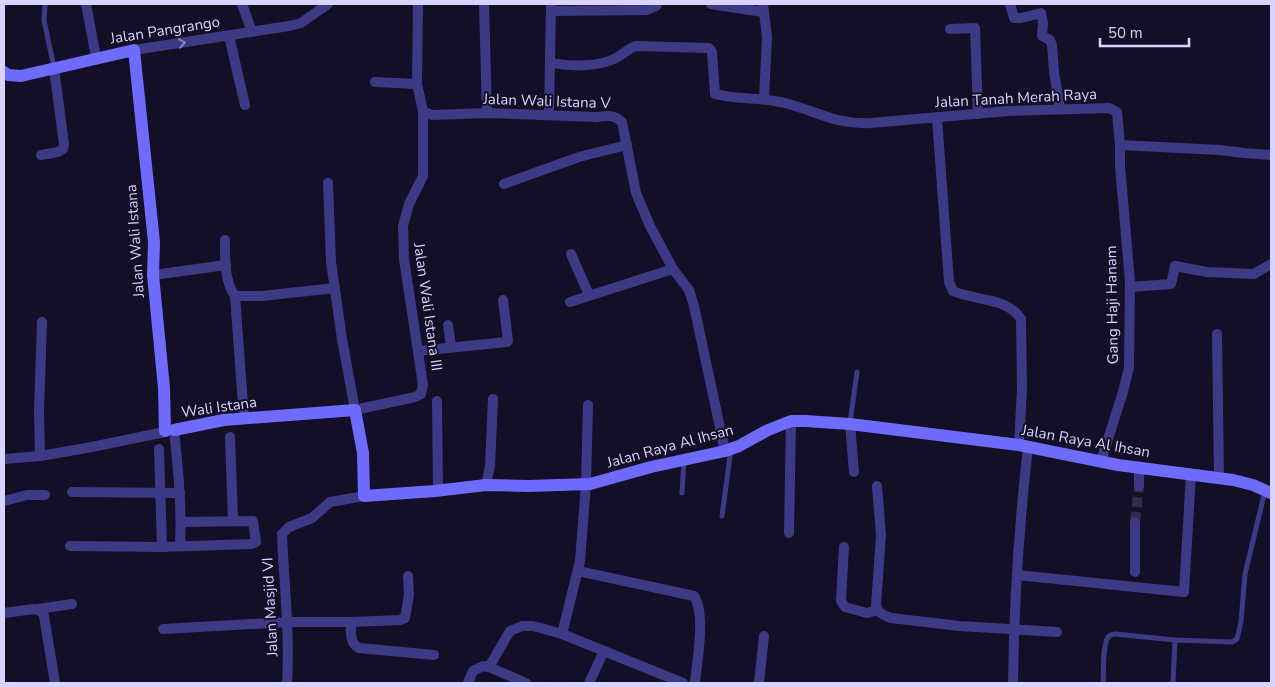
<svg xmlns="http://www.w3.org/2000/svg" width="1275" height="687" viewBox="0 0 1275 687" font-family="'Nunito Sans',sans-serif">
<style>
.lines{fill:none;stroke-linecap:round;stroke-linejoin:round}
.street-tunnel{stroke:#312d47;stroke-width:10;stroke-dasharray:10 5;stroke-linecap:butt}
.lane{stroke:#3d3a85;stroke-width:5}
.street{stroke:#3d3a85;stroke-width:10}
.secondary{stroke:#6f6bff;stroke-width:12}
.oneway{stroke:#837fbc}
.labels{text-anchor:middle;stroke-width:4;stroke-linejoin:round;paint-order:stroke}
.street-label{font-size:15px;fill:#d9d4ff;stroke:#130f26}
</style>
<rect width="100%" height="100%" fill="#130f26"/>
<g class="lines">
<!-- street-tunnel -->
<path class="street-tunnel" d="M 1135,522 L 1139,486"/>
<!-- lane -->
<g class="lane">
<path d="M 45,4 L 44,21 L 54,67"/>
<path d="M 850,423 L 857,372"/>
<path d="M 682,493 L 684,460"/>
<path d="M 722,516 L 730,456"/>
<path d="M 1103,683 C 1104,672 1102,647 1108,637 C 1110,634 1112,635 1115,634 L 1175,640"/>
<path d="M 1173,683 L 1175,640 L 1232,642 L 1237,639 L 1241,622 L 1245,574 L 1265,491"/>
</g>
<!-- street -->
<g class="street">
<path d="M 86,4 L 96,57"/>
<path d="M 242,4 L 252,32"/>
<path d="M 484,4 L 487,113"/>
<path d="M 711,4 L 763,12"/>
<path d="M 763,4 L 767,37 L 764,99"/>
<path d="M 1010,4 L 1014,18 L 1021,18 L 1041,13 L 1043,23 L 1042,36 L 1050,40 L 1052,45 L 1054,72 L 1060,108"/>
<path d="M 551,11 L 647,10 L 656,6 L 657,4"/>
<path d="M 950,29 L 975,28 L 978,114"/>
<path d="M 229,36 L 245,105"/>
<path d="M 134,50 L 289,26 L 301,23 L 328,4"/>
<path d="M 550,62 C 567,67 600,67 616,58 C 623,54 628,49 636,46 L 709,48 L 712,52 L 715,94 C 738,100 762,97 785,103 C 816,111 837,125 871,123 L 1008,111 L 1109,108 L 1117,112 L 1120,145 L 1220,150 L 1244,153 L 1271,155"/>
<path d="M 375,82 L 417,84"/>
<path d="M 423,111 L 432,115 L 487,113 L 596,117 C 607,116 614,114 622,122 L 636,193 L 650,226 L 673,269 L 689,290 L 694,306 L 725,451"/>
<path d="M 549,114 L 551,4"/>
<path d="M 937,118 L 949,282 L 953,291 C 975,301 1007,297 1021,319 L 1022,389 L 1019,445"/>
<path d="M 41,155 L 58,152 L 63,149 L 64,145 L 54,68"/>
<path d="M 328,183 L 331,262 L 342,339 L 355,410 L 415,397 L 421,394 L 423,385 L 404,259 L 403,226 L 409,204 L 423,176 L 423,111 L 417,84 L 418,4"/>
<path d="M 504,184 L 579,157 L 627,145"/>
<path d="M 225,240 C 225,258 224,281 235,296 L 262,296 L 335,288"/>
<path d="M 571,254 L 589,295"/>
<path d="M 153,275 L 226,265"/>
<path d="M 1130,287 L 1171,284 L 1175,266 L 1207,272 L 1254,274 L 1271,264"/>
<path d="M 235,296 L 244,418"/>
<path d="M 570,302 L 673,269"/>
<path d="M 448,325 L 451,346"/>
<path d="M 1217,334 L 1219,478"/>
<path d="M 418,351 L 507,342 L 508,341 L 503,300"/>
<path d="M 437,401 L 438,491"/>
<path d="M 850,424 L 854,472"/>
<path d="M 230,437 L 233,520"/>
<path d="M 159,449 L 162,547"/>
<path d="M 40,456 L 39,411 L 42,322"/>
<path d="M 4,459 L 40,456 L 92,447 L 174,430 C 178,468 182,507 180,545"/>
<path d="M 1101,461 L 1122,395 L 1129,368 L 1130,282 L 1120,166 L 1120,145"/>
<path d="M 486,485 L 490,466 L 493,399"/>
<path d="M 877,486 L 881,535 L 876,605 C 878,614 884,615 891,618 L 959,626 L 1057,632"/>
<path d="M 1139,486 L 1139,468"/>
<path d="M 72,492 L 180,493"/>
<path d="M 4,501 L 27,495 L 45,495"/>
<path d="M 789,533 L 791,421"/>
<path d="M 70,546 L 162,547 L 251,544 L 256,542 L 253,521 L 181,522"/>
<path d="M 844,547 L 841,601 L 845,607 L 867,613 L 877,610"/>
<path d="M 578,571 L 694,596 C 706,614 697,661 695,683"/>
<path d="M 1135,572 L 1135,522"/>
<path d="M 1017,575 L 1184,592 L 1191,474"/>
<path d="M 38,609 L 72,604"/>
<path d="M 4,613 L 34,609 L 41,611 L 44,616 L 55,683"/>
<path d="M 351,622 L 400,620 L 405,618 L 409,595 L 408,576"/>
<path d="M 163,629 L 289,622 L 351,622 C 351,632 349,643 359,648 L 434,655"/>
<path d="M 562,634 L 580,561 L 586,484 L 588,405"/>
<path d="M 489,667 L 526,683"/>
<path d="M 287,683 C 290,633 284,584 282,534 L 289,527 L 312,518 L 330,502 L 364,496"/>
<path d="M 468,683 L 473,671 L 483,666 L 489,667 L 510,631 L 522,626 L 533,626 L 562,634 L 683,683"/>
<path d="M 589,683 L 604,651"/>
<path d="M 759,683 L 764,636"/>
<path d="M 1013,683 C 1014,604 1019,525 1028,447"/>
</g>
<!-- secondary -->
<g class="secondary">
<path d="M 4,72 L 8,75 L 21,76 L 134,50 L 154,242 L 153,275 L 164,388 L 165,431"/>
<path d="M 174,430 L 224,420 L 355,410 L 363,453 L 364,496 L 435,491 L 486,485 L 528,486 L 590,484 L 651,467 L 725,451 L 739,446 L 768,430 L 791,421 L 805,421 L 850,424 L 1019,445 L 1118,465 L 1233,480 L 1253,485 L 1271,493"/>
</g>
</g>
<!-- one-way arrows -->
<defs><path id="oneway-chevron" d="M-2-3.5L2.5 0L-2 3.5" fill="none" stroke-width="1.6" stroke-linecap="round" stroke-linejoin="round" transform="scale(1.25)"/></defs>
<use class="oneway" href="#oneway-chevron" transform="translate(182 43) rotate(-8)"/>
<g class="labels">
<!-- street labels -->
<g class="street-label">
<text transform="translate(165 30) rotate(-9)" y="5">Jalan Pangrango</text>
<text transform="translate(1016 98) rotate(-3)" y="5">Jalan Tanah Merah Raya</text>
<text transform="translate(547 101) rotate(2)" y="5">Jalan Wali Istana V</text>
<text transform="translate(135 241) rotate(-94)" y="5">Jalan Wali Istana</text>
<text transform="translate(1112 305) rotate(-91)" y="5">Gang Haji Hanam</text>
<text transform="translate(428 307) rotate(82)" y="5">Jalan Wali Istana III</text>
<text transform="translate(219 407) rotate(-8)" y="5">Wali Istana</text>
<text transform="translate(1086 441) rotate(10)" y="5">Jalan Raya Al Ihsan</text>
<text transform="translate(670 446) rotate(-15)" y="5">Jalan Raya Al Ihsan</text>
<text transform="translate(270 607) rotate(-93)" y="5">Jalan Masjid VI</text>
</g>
</g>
<!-- border -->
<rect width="1275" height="687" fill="none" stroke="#d9d4ff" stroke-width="10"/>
<!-- scale -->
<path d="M1100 38v8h89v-8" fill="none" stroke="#d9d4ff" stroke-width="2.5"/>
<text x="1108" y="38" font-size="15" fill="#d9d4ff" stroke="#130f26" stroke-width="4" paint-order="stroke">50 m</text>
</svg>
